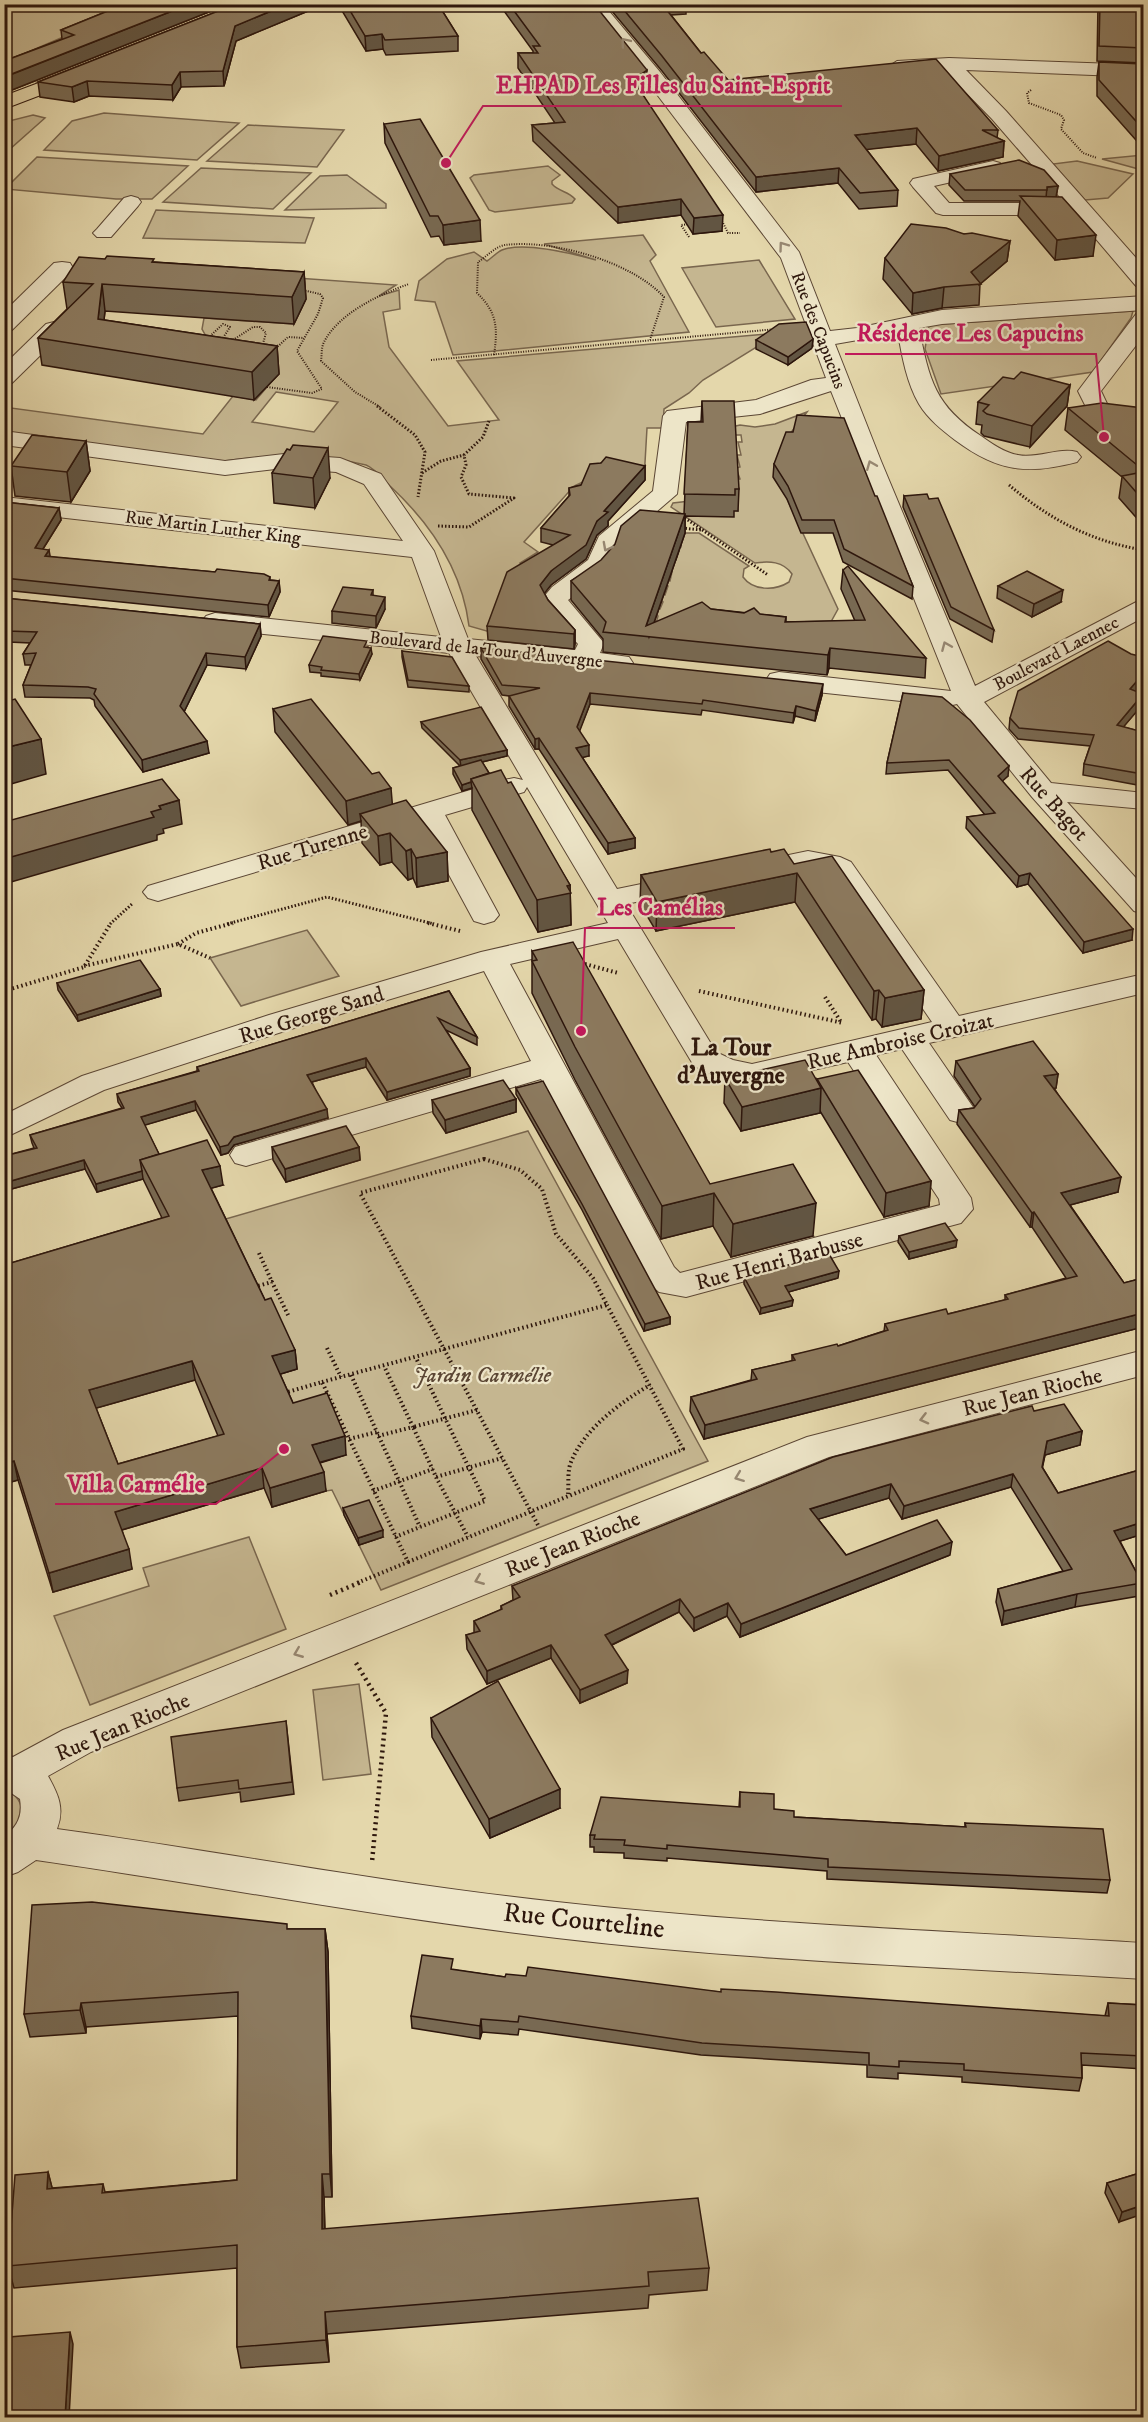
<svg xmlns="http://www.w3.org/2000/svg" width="1148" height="2422" viewBox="0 0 1148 2422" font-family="'IM FELL DW Pica',serif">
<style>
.green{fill:#c5b690;stroke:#79664e;stroke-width:1.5;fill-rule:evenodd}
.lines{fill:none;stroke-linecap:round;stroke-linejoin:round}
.minor-casing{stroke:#5b4634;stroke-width:2}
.major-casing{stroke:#2d160c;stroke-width:2}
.path-far3{stroke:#2d160c;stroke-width:2;stroke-dasharray:1 1.5;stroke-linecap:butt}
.path-far2{stroke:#2d160c;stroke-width:3;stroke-dasharray:1.5 2;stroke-linecap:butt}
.path-far1{stroke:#2d160c;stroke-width:4;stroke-dasharray:1.5 3;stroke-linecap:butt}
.path{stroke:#2d160c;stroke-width:4.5;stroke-dasharray:2 4;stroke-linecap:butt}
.minor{fill:#ede5c8;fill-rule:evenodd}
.major{fill:#e4d7ab;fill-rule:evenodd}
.wall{fill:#786952;stroke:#2d160c;stroke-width:1.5;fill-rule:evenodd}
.shaded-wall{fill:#625542;stroke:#2d160c;stroke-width:1.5}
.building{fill:#8c7a5f;stroke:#2d160c;stroke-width:1.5;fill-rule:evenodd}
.oneway{stroke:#978873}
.labels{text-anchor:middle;stroke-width:4.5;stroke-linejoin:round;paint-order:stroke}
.far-street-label{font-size:18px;fill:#2d160c;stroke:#ede5c8}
.street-label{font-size:22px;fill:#2d160c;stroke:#ede5c8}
.park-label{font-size:22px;font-style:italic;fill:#5b4634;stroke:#ede5c8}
.neighbourhood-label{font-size:24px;font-weight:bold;fill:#2d160c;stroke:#ede5c8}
.near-street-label{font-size:27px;fill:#2d160c;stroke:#ede5c8}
.leader{fill:none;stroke:#c2185b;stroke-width:2}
.callout-dot{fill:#c2185b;stroke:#ede5c8;stroke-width:2}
.callout-label{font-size:24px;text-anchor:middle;font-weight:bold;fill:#c2185b;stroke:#ede5c8;stroke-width:4.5;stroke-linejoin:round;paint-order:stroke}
</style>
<rect width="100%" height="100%" fill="#e4d7ab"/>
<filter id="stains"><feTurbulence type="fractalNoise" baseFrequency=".00333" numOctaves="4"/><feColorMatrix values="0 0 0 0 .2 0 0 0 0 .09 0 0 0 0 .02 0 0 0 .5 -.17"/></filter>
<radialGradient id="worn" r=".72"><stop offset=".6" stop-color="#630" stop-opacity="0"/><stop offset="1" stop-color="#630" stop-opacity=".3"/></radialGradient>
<!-- green -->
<g class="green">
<path d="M 5,5 L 138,5 L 5,62 Z"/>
<path d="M 104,113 L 239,123 L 197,160 L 44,150 L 72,121 Z"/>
<path d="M 33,115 L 45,118 L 10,149 L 5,150 L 5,122 Z"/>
<path d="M 248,125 L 344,130 L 317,167 L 207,161 Z"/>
<path d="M 1143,155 L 1142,170 L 1102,159 Z"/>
<path d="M 37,157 L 188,166 L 152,199 L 116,199 L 5,189 Z"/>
<path d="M 1077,161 L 1133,174 L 1108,198 L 1085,200 L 1053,164 Z"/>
<path d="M 548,166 L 560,175 L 552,181 L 552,184 C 559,192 568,191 575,199 L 572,203 L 495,212 L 489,210 L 470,178 L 474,175 Z"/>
<path d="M 201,168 L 311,173 L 273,209 L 163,202 Z"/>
<path d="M 347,175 L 386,204 L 386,208 L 285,210 L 320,176 Z"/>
<path d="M 156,210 L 314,218 L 305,243 L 143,238 Z"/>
<path d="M 643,235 L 656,255 L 650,261 L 689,332 L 453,355 L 435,302 L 415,300 L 419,281 L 447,259 L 474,252 L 487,261 C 492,258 497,252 502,250 C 524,241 574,254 596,260 L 544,244 Z"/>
<path d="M 759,260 L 795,319 L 716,327 L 682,268 Z"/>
<path d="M 83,263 L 396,285 L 379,296 L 399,290 L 400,309 L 383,312 L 389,347 L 448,426 L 499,420 L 457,361 L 779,333 L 703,380 L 689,393 L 664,409 L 663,428 L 647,428 L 644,480 L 606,471 L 574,486 L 524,542 L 538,552 L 520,563 L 530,582 L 490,632 L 469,626 C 462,570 430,523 390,486 C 383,479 374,468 366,465 C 321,453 269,455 224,461 L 5,435 L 4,407 L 203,434 L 233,396 L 256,400 L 278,374 L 207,338 L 202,329 L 204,318 L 294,324 ZM 276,392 L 338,402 L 314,432 L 252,422 Z"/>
<path d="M 1133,311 L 1131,318 L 1093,372 L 941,394 L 925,349 L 929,325 Z"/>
<path d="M 807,412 L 789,435 L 787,499 L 838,609 L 827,629 L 656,623 L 658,616 L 652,615 L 654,608 L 660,609 L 663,602 L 658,600 L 660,594 L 665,595 L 668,586 L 664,585 L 665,581 L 670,581 L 672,572 L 668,571 L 672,560 L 676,560 L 679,551 L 677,547 L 681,547 L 682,533 L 699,533 L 749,566 L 744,569 L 743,577 C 753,591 775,591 789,582 L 792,574 C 783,561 769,561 755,563 L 671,507 L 673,503 L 690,501 L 738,511 L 735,480 L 740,479 L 736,468 L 740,467 L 737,455 L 741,455 L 738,442 L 742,442 L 741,435 L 710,435 L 710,432 L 740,425 L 755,427 L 775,424 Z"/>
<path d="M 307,930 L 339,976 L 241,1006 L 210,958 Z"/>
<path d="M 528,1131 L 708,1461 L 381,1590 L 332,1490 L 326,1491 L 274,1376 L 297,1369 L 283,1339 L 205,1225 Z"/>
<path d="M 249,1537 L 286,1629 L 90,1705 L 54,1616 L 149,1586 L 143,1568 Z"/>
<path d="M 359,1684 L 371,1774 L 323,1780 L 313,1690 Z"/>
<path d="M 4,1787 C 17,1796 22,1801 23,1817 L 4,1841 Z"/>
</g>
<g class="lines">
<defs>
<g id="minor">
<path d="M 584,4 L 603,4 L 660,72 L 799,252 L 830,331 L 857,328 L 942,310 L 1144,296 L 1144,310 L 942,324 L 919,328 C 929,380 935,406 981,436 C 992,444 1005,453 1018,455 C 1038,459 1059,447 1077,452 L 1081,457 L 1077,462 C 1027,475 998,472 955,440 C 942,430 928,419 919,404 C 907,383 902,357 898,333 L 835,344 L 881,461 L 975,686 L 1144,598 L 1144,617 L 984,702 L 1051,783 L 1144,793 L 1144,809 L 1067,802 L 1144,887 L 1144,914 L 1134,911 L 1032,797 L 957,704 L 948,706 L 779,688 L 770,686 L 766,680 L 770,674 L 779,672 L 951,691 L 831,391 L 760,414 L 686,422 L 677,494 L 619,544 L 613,562 L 599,578 L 568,600 L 604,643 L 600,653 L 629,657 L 633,663 L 629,669 L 620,671 L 476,656 L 617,889 L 685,875 L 695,878 L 699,884 L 695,890 L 626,904 L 716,1052 L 733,1060 L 752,1064 L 932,1022 L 831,874 C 799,860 771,885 740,877 L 736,871 L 740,865 L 808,851 L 840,857 L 851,862 L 959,1016 L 1144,974 L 1144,993 L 929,1043 L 977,1113 L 972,1120 L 961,1123 L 950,1120 L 902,1049 L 876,1055 L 971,1198 L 973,1209 L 961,1223 L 686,1297 L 659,1292 L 649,1283 L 541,1079 L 246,1166 L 235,1163 L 230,1155 L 235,1147 L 531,1061 L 484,971 L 291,1029 L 104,1090 L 4,1138 L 4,1115 L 82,1076 L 269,1015 L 481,952 L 608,923 L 527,787 L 524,792 L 445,815 L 499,915 L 494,921 L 484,924 L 474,921 L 421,823 L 168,898 L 158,901 L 148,898 L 143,892 L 148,886 L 504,780 L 514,778 L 523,780 L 449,653 L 215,629 L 206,626 L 202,621 L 206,616 L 215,613 L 441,637 L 412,557 L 4,511 L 4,497 L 403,541 L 364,484 L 336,472 L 284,468 L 225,475 L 4,445 L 4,431 L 225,461 L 284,454 L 340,458 L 381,474 L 434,551 L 468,639 L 575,650 L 578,644 L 550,613 L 542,599 L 552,587 L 588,560 L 599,536 L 653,491 L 663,416 L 667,411 L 756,400 L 811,380 L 826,378 L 781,258 L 646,80 ZM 618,939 L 694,1066 L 713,1075 L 752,1084 L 848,1062 L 939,1199 L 940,1205 L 680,1273 L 674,1267 L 510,964 Z"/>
<path d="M 949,58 L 1144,65 L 1144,77 L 966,70 L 1006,111 L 1144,267 L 1144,287 L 1136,286 L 1073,212 L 1065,215 L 943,215 L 936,213 L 913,187 L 910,183 L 913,179 L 993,161 L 1000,163 L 1003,167 L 1000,171 L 934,186 L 949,203 L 1065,203 L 992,119 L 944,70 L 897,73 L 888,67 L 897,61 Z"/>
<path d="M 131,196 L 138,198 L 141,202 L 138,206 L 111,237 L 97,237 L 93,233 L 97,229 L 124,198 Z"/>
<path d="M 62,262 L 70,263 L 73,268 L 70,273 L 12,330 L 4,332 L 4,312 L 54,263 Z"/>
<path d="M 1144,313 L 1144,335 L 1101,391 L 1110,410 L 1144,415 L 1144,429 L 1093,421 L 1078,391 L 1136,314 Z"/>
<path d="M 54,322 L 62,324 L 65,329 L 62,334 L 12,383 L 4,385 L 4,365 L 46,324 Z"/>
<path d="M 1144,1350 L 1144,1375 L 829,1457 L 91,1752 L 48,1776 C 58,1794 65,1808 57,1829 C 224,1852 390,1884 557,1902 C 752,1924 948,1931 1144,1943 L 1144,1979 C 948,1967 751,1961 557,1938 C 382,1918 210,1885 36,1860 L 18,1872 L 4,1877 L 4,1838 C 17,1826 23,1817 20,1799 L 4,1788 L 4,1754 L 13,1757 L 63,1730 L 807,1437 Z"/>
</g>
<path id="major" d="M 81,67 L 91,73 L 88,77 L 4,109 L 4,96 Z"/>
</defs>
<!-- minor casing -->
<use href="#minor" class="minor-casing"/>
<!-- major casing -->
<use href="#major" class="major-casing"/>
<!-- path-far3 -->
<g class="path-far3">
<path d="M 98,59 L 206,17"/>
<path d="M 1031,90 L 1027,93 L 1029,103 L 1061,115 L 1064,120 L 1061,129 L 1083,153 L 1097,158"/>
<path d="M 722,221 L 728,233 L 740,233"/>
<path d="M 689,237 L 681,225 L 691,224"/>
<path d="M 208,338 L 223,324 L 230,327 L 223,338 L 226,340"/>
<path d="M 233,340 L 253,327 L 260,327 L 266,333 L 262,347"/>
<path d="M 274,350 L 288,337 L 304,338"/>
<path d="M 494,355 C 498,328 497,312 477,293 L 478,262 C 486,257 496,246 505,245 C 553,239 632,262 664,297 L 650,340"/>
<path d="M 431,360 L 777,329"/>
<path d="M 267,387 L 312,393 L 322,389 L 297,351 L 318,314 L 323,298 L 320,294 L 302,290"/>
<path d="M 380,407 L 355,392 L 321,361 C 322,355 321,348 324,342 C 339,313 380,294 409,284"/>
</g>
<!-- path-far2 -->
<g class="path-far2">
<path d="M 377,406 L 415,435 L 425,452 L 418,497"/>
<path d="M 422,473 L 441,461 L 464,455"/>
<path d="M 1009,485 C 1049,519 1092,542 1144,550"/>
<path d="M 682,516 L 768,575"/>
<path d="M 438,526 L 469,527 L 514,498 L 469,494 L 461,477 L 466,465 L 464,455 L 483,437 L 489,421"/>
<path d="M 682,528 L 701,530"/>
<path d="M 110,924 L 132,904"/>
<path d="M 227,924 L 327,897 L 434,924"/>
</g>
<!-- path-far1 -->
<g class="path-far1">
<path d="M 428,923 L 460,931"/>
<path d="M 178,944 L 196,933 L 233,923"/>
<path d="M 585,964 L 618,973"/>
<path d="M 84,966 L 178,944 L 210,958"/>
<path d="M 4,991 L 84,967 L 111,923"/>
<path d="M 699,991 L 843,1023"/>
<path d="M 825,997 L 841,1022"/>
<path d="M 484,1159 L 520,1170 L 542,1189 L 556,1234 L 593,1278 L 607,1305 L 444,1349 L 360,1193 Z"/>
<path d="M 259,1253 L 272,1282"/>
<path d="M 254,1287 L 272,1282 L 289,1317"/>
<path d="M 327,1348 L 341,1377"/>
<path d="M 444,1349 L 539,1527"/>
<path d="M 351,1375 L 420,1527"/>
<path d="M 322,1382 L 444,1349"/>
<path d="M 284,1393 L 322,1382 L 408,1562 L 357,1583"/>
<path d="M 477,1410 L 413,1427 L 436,1477 L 502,1458"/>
<path d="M 378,1436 L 413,1427 L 384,1366"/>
<path d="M 349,1439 L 377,1432"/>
<path d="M 436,1477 L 468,1537"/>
<path d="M 373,1491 L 433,1469"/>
<path d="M 568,1494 C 569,1484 567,1472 571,1462 C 584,1429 621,1402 650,1385"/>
<path d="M 395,1537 L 485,1501 L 416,1358"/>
<path d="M 408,1562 L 683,1449 L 607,1305"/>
</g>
<!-- path -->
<g class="path">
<path d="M 330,1595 L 361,1582"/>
<path d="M 356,1663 L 386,1713 L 372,1862"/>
</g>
<!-- minor -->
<use href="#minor" class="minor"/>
<!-- major -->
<use href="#major" class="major"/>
</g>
<!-- wall -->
<g class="wall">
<path d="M 125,4 L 229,4 L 7,92 L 4,92 L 4,61 L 62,39 L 61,30 Z"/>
<path d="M 236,4 L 325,4 L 236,41 L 224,86 L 181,87 L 173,100 L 89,96 L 74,102 L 40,97 L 38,82 Z"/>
<path d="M 338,4 L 438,4 L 458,36 L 458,51 L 386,55 L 383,49 L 366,51 Z"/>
<path d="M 499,4 L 594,4 L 647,85 L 640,90 L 722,231 L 693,234 L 681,215 L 618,223 L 533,141 L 532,125 L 555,123 L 518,68 L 518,53 L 533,53 L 533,51 Z"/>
<path d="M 606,4 L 686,4 L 686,14 L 671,15 L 701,53 L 728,80 L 998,130 L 997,138 L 1004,141 L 1003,157 L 938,171 L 916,144 L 866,149 L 898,190 L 897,206 L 859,209 L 838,183 L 756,192 L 662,71 Z"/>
<path d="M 1098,4 L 1143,4 L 1143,63 L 1097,61 Z"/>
<path d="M 1099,62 L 1143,64 L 1143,148 L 1097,96 L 1097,77 Z"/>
<path d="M 384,124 L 481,241 L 444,245 L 439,236 L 431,237 L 385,143 Z"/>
<path d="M 950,174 L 1058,186 L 1056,197 L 1093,256 L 1055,260 L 1018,216 L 1020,201 L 964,201 L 949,185 Z"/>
<path d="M 964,234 L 1010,241 L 1007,261 L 980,284 L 979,305 L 942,308 L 912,314 L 883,279 L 885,258 Z"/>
<path d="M 154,262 L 304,272 L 306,299 L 294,324 L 105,311 L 104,320 L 277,346 L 279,374 L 254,400 L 42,365 L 38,338 L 67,309 L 63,282 Z"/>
<path d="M 813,339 L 812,348 L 788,365 L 756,349 L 756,340 Z"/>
<path d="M 1014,379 L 1070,385 L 1067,406 L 1030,447 L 984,436 L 981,433 L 982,425 L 976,424 L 978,402 Z"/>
<path d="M 702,401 L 739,489 L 738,511 L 734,511 L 734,517 L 685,516 L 685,533 L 654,623 L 711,609 L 786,617 L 786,622 L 855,621 L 841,589 L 843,570 L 926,658 L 925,678 L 829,668 L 827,675 L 603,652 L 603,639 L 571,600 L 571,581 L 684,514 L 688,422 L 701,422 Z"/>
<path d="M 1068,408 L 1143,408 L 1143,523 L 1141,523 L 1119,498 L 1122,477 L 1065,430 Z"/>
<path d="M 86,441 L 90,471 L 71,502 L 15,496 L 11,466 Z"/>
<path d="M 290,450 L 330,478 L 315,508 L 274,503 L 272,473 Z"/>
<path d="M 601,463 L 645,466 L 645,480 L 608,521 L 608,526 L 597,535 L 586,559 L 551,585 L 544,593 L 548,600 L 575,630 L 575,644 L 574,649 L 488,640 L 487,626 L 553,545 L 541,542 L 541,528 L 569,496 L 569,488 L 581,485 Z"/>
<path d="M 774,464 L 875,496 L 913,586 L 912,599 L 843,562 L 833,533 L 801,533 L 787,499 L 773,477 Z"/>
<path d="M 904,496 L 994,630 L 992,642 L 950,619 L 903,507 Z"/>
<path d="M 4,502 L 59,508 L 61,520 L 43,549 L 50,557 L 270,577 L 270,580 L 279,581 L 280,592 L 269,617 L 4,590 Z"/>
<path d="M 998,586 L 1061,602 L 1032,617 L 997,598 Z"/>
<path d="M 373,590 L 373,595 L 385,609 L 376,628 L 332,623 L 332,611 Z"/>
<path d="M 4,598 L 260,624 L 261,636 L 246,669 L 207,665 L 184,712 L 209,753 L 143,772 L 95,706 L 94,700 L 90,698 L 25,697 L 23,685 L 31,665 L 25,665 L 23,654 L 30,643 L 9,642 L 8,636 L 4,635 Z"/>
<path d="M 368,647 L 372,654 L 360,680 L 321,676 L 321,673 L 310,672 L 309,665 Z"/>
<path d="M 481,648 L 822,695 L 815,721 L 795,716 L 793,723 L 702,710 L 701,715 L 590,704 L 579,731 L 589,756 L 582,757 L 635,838 L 635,848 L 608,854 L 539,749 L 535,749 L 509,706 L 509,696 L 502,695 L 481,659 Z"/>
<path d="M 402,651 L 469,686 L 469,692 L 408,687 L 402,657 Z"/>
<path d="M 1136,691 L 1142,705 L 1123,727 L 1143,732 L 1143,786 L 1083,775 L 1084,764 L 1090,746 L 1018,739 L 1009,729 L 1010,718 Z"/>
<path d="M 903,693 L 1008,776 L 1002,781 L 1132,940 L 1083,953 L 1028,884 L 1017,887 L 966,828 L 967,817 L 985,815 L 948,770 L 886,774 L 887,763 Z"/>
<path d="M 273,709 L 392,804 L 447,852 L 448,881 L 417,887 L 413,878 L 408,880 L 392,862 L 380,865 L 362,843 L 361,821 L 348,825 L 275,732 Z"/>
<path d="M 421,722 L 507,750 L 507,756 L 482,762 L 489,773 L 508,783 L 570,885 L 571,925 L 538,932 L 472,810 L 472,788 L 462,791 L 453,774 L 453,768 L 460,766 L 422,728 Z"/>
<path d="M 771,852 L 794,864 L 924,990 L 921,1019 L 882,1027 L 876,1019 L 872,1020 L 795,902 L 656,931 L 640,904 L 641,875 Z"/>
<path d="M 532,951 L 710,1184 L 813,1236 L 731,1257 L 713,1226 L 661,1239 L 575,1080 L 532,993 Z"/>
<path d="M 57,983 L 160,989 L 161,996 L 78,1021 L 58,990 Z"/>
<path d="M 449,991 L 477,1037 L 477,1045 L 446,1030 L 470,1068 L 470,1076 L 387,1100 L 366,1067 L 312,1082 L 328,1118 L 234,1145 L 228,1153 L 221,1155 L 196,1110 L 144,1125 L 159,1154 L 223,1185 L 211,1188 L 265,1300 L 295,1350 L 297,1369 L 280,1374 L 293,1403 L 346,1455 L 320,1463 L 326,1491 L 272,1507 L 264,1488 L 122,1530 L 132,1569 L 53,1592 L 18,1480 L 4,1484 L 4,1265 L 162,1218 L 143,1179 L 97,1192 L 85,1169 L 4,1191 L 4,1156 L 34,1148 L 32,1143 L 30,1135 L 122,1108 L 118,1102 L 117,1094 L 197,1071 L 197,1067 ZM 195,1380 L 218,1436 L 118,1464 L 96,1408 Z"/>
<path d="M 956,1061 L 1058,1074 L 1056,1088 L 1054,1088 L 1118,1192 L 1070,1205 L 1124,1283 L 1143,1278 L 1143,1327 L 704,1439 L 690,1411 L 691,1397 L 751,1380 L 752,1370 L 792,1361 L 792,1355 L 838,1346 L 884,1331 L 885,1324 L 948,1314 L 1005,1300 L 1005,1295 L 1066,1278 L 1032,1227 L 1030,1227 L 957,1124 L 959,1110 L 974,1108 L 975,1107 L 954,1076 Z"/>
<path d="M 725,1078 L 817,1081 L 817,1079 L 931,1181 L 929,1206 L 884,1217 L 820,1111 L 820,1113 L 741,1131 L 724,1103 Z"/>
<path d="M 516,1088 L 670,1317 L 670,1324 L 644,1331 L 582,1210 L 516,1094 Z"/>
<path d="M 516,1099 L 516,1112 L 446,1133 L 433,1113 L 432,1100 Z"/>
<path d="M 272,1147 L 359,1147 L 360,1160 L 286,1182 L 273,1160 Z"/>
<path d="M 899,1236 L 956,1247 L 909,1259 L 898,1242 Z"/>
<path d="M 744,1277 L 838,1278 L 788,1292 L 793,1300 L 792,1306 L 760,1314 L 744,1284 Z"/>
<path d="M 1034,1411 L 1082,1431 L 1080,1445 L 1045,1455 L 1042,1467 L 1058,1493 L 1143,1469 L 1143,1534 L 1120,1541 L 1142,1583 L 1139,1596 L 1075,1607 L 1002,1625 L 996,1602 L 998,1589 L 1063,1571 L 1011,1487 L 902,1519 L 889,1498 L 818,1519 L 846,1555 L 950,1555 L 740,1637 L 727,1616 L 694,1631 L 679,1612 L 612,1645 L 627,1683 L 580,1703 L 551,1658 L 487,1684 L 467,1649 L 466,1635 L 474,1633 L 474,1621 L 501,1610 L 501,1606 L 513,1600 L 512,1586 Z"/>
<path d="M 343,1508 L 383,1537 L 359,1545 L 344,1515 Z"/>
<path d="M 431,1718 L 560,1808 L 490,1838 L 432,1737 Z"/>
<path d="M 286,1721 L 294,1794 L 241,1802 L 240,1792 L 179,1801 L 177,1788 Z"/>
<path d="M 740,1792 L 774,1809 L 794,1817 L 965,1827 L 965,1823 L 1110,1880 L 1107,1893 L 827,1879 L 827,1871 L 667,1858 L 667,1861 L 624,1858 L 624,1853 L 594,1852 L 594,1847 L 590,1847 L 590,1835 L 739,1807 Z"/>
<path d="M 288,1929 L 325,1929 L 328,1952 L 332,2197 L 324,2197 L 325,2229 L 709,2268 L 707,2290 L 649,2295 L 648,2308 L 327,2334 L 329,2362 L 241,2368 L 237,2347 L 237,2268 L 14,2288 L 8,2266 L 48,2172 L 52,2188 L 103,2184 L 105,2192 L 237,2180 L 238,2016 L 86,2027 L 86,2033 L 30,2037 L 24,2014 Z"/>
<path d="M 454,1970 L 505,1977 L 721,1992 L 1105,2016 L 1108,2003 L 1143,2005 L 1143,2069 L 1082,2065 L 1082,2078 L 1079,2091 L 962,2082 L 962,2077 L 898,2073 L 898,2079 L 867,2077 L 867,2065 L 701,2055 L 519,2029 L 518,2035 L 482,2032 L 480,2039 L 412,2028 L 411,2016 Z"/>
<path d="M 1143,2172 L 1119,2222 L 1105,2193 L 1107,2183 Z"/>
</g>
<!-- shaded-wall -->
<g class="shaded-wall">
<path d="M 190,4 L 229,4 L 7,92 L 5,77 Z"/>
<path d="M 288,4 L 325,4 L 236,41 L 224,86 L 223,71 L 235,26 Z"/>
<path d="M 382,34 L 383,49 L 366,51 L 365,36 Z"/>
<path d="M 647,70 L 647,85 L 633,95 L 633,80 Z"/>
<path d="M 180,72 L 181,87 L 173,100 L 172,85 Z"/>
<path d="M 87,81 L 89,96 L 74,102 L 72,87 Z"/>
<path d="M 917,128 L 916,144 L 854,151 L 855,135 Z"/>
<path d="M 1004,141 L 1003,157 L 938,171 L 939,156 Z"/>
<path d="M 839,168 L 838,183 L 756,192 L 756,177 Z"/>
<path d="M 1058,186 L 1056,197 L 1046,198 L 1047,187 Z"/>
<path d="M 681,199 L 681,215 L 618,223 L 618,207 Z"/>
<path d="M 723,215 L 722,231 L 693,234 L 694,218 Z"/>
<path d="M 480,220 L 481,241 L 444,245 L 443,225 Z"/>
<path d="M 1096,235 L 1093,256 L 1055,260 L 1057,240 Z"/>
<path d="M 1010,241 L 1007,261 L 979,285 L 971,272 Z"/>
<path d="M 304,272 L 306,299 L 294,324 L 292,297 Z"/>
<path d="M 102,284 L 105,311 L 101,346 L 98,319 Z"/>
<path d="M 944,287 L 942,308 L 912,314 L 913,293 Z"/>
<path d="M 813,339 L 812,348 L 788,365 L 788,357 Z"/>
<path d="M 277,346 L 279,374 L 254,400 L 252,372 Z"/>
<path d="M 1070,385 L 1067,406 L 1030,447 L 1032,426 Z"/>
<path d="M 86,441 L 90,471 L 71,502 L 67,472 Z"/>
<path d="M 328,448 L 330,478 L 315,508 L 313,478 Z"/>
<path d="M 645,466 L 645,480 L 608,521 L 608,526 L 597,535 L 586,559 L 551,585 L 540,599 L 540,585 L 551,571 L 597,521 L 604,511 Z"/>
<path d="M 1143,507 L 1143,523 L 1141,523 Z"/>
<path d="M 59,508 L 61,520 L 36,560 L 35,548 Z"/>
<path d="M 685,514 L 685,533 L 649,637 L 646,626 Z"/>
<path d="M 49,550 L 51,561 L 45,556 Z"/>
<path d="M 279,581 L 280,592 L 269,617 L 268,605 Z"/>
<path d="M 1063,590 L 1061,602 L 1032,617 L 1034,604 Z"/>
<path d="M 385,597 L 385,609 L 376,628 L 376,616 Z"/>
<path d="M 260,624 L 261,636 L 246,669 L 245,657 Z"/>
<path d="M 575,630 L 575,644 L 574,649 L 574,634 Z"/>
<path d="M 371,648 L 372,654 L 360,680 L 359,674 Z"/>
<path d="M 830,648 L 829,668 L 827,675 L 828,655 Z"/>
<path d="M 206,653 L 207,665 L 181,718 L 180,706 Z"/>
<path d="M 1143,674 L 1143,683 L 1128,700 L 1130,689 Z"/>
<path d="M 823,684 L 822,695 L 815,721 L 816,711 Z"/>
<path d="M 590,693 L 590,704 L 577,738 L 577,727 Z"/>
<path d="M 1143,694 L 1142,705 L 1115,737 L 1117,725 Z"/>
<path d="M 796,706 L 795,716 L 793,723 L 794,713 Z"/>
<path d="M 539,738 L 539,749 L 535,749 L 535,739 Z"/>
<path d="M 41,739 L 46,774 L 4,786 L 4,748 Z"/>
<path d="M 207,741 L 209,753 L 143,772 L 142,760 Z"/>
<path d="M 589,745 L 589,756 L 576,759 L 576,748 Z"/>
<path d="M 507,750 L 507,756 L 461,767 L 460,760 Z"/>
<path d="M 1009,766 L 1008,776 L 997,786 L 998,776 Z"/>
<path d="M 471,782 L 472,788 L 462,791 L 462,785 Z"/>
<path d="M 391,788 L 393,812 L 360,814 L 361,821 L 348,825 L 346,801 Z"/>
<path d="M 179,800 L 182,824 L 163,829 L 164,833 L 157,835 L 157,840 L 4,884 L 4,859 L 151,812 L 159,806 Z"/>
<path d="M 390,833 L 392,862 L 380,865 L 378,836 Z"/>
<path d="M 635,838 L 635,848 L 608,854 L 608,843 Z"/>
<path d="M 411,849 L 413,878 L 408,880 L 406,851 Z"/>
<path d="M 447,852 L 448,881 L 417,887 L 416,858 Z"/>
<path d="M 797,873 L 795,902 L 656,931 L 657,902 Z"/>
<path d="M 1030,873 L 1028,884 L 1017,887 L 1019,876 Z"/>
<path d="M 570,885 L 571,925 L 538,932 L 537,900 L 567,886 Z"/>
<path d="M 1133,929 L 1132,940 L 1083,953 L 1084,942 Z"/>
<path d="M 160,989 L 161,996 L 78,1021 L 77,1015 Z"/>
<path d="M 879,990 L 876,1019 L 872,1020 L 874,991 Z"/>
<path d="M 924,990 L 921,1019 L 882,1027 L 885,998 Z"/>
<path d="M 366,1058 L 366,1067 L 308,1083 L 307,1075 Z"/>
<path d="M 470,1068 L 470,1076 L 387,1100 L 387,1092 Z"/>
<path d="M 1058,1074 L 1056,1088 L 1042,1091 L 1044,1076 Z"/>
<path d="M 821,1088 L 820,1113 L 741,1131 L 742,1107 Z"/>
<path d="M 516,1099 L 516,1112 L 446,1133 L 445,1120 Z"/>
<path d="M 195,1101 L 196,1110 L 142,1126 L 141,1117 Z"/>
<path d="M 327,1109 L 328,1118 L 234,1145 L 228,1153 L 221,1155 L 220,1147 L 234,1137 Z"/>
<path d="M 359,1147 L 360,1160 L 286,1182 L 285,1169 Z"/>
<path d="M 84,1160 L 85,1169 L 4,1191 L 4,1183 Z"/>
<path d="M 220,1166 L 223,1185 L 205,1190 L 202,1170 Z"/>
<path d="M 142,1171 L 143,1179 L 97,1192 L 96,1184 Z"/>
<path d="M 1121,1177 L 1118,1192 L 1059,1208 L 1061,1193 Z"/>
<path d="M 931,1181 L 929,1206 L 884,1217 L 886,1193 Z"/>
<path d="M 714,1193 L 713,1226 L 661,1239 L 662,1206 Z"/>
<path d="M 816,1203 L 813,1236 L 731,1257 L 733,1224 Z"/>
<path d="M 1034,1212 L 1032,1227 L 1030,1227 L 1032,1213 Z"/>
<path d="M 957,1240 L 956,1247 L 909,1259 L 909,1252 Z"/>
<path d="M 839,1271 L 838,1278 L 785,1293 L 785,1286 Z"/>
<path d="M 793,1300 L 792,1306 L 760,1314 L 761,1308 Z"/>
<path d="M 1143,1313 L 1143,1327 L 704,1439 L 705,1425 Z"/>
<path d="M 670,1317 L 670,1324 L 644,1331 L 645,1324 Z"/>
<path d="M 295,1350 L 297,1369 L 274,1376 L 272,1356 Z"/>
<path d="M 192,1361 L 195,1380 L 93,1409 L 89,1390 Z"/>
<path d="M 1082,1431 L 1080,1445 L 1045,1455 L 1040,1480 L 1047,1441 Z"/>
<path d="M 345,1436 L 346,1455 L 314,1464 L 312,1445 Z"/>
<path d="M 14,1461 L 18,1480 L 4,1484 L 4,1464 Z"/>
<path d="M 262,1468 L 264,1488 L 118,1531 L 115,1512 Z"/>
<path d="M 324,1472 L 326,1491 L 272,1507 L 270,1488 Z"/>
<path d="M 1013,1474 L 1011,1487 L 902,1519 L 904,1506 Z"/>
<path d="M 891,1484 L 889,1498 L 809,1522 L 810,1509 Z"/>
<path d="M 1143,1522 L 1143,1534 L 1111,1544 L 1114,1531 Z"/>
<path d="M 383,1530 L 383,1537 L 359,1545 L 358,1538 Z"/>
<path d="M 952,1542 L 950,1555 L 740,1637 L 741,1624 Z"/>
<path d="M 129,1549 L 132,1569 L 53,1592 L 49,1573 Z"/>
<path d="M 1077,1594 L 1075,1607 L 1002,1625 L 1004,1611 Z"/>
<path d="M 680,1599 L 679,1612 L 605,1648 L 605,1635 Z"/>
<path d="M 728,1603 L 727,1616 L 694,1631 L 694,1618 Z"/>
<path d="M 551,1645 L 551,1658 L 487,1684 L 487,1671 Z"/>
<path d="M 628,1670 L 627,1683 L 580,1703 L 580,1690 Z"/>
<path d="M 560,1789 L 560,1808 L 490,1838 L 489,1819 Z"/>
<path d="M 325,1929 L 328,1952 L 332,2197 L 330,2174 Z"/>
<path d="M 81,2003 L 86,2027 L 86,2033 L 80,2010 Z"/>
<path d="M 481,2019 L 482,2032 L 480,2039 L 480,2026 Z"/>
<path d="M 48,2172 L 54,2195 L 47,2189 Z"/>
<path d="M 322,2174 L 324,2197 L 325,2252 L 322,2229 Z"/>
<path d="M 1143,2205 L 1143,2214 L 1119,2222 L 1122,2212 Z"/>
<path d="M 325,2312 L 327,2334 L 329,2362 L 326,2340 Z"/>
<path d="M 70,2332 L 73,2344 L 69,2418 L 65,2418 Z"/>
</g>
<!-- building -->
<g class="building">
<path d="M 125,4 L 190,4 L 4,77 L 4,61 L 74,35 L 61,30 Z"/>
<path d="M 236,4 L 288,4 L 235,26 L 223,71 L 180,72 L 172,85 L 87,81 L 72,87 L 38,82 Z"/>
<path d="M 346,4 L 438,4 L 458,36 L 385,40 L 382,34 L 365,36 Z"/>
<path d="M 509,4 L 594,4 L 647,70 L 633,80 L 723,215 L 694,218 L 681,199 L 618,207 L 532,125 L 565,122 L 518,53 L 538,53 L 533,46 L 540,46 Z"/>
<path d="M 619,4 L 662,4 L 701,53 L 704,52 L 728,80 L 936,59 L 998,130 L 982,130 L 1004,141 L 939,156 L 917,128 L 855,135 L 898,190 L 860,193 L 839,168 L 756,177 L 662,56 Z"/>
<path d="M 1100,4 L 1143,4 L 1143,48 L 1099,46 Z"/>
<path d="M 1099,62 L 1143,64 L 1143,129 L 1099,80 Z"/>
<path d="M 420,119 L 480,220 L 443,225 L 438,216 L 430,216 L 384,124 Z"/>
<path d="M 1019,160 L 1044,170 L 1058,186 L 1047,187 L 1047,190 L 965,190 L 950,174 Z"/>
<path d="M 1020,196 L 1062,197 L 1096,235 L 1057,240 Z"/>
<path d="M 911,224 L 946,228 L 964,234 L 972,233 L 1010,241 L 971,272 L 981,284 L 944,287 L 913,293 L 885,258 Z"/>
<path d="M 107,256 L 154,259 L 152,262 L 304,272 L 292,297 L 102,284 L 98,319 L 277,346 L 252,372 L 38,338 L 93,284 L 63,282 L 79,257 L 105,259 Z"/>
<path d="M 806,322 L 813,339 L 788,357 L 756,340 L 779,324 Z"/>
<path d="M 1021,372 L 1070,385 L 1032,426 L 987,414 L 983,411 L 989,405 L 978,402 L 1003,377 L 1014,379 Z"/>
<path d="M 702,401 L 734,401 L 739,489 L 735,489 L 735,495 L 684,494 L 688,422 L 703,422 Z"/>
<path d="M 1102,403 L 1143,408 L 1143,470 L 1068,408 Z"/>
<path d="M 797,415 L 844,418 L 875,496 L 877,496 L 913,586 L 844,549 L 834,520 L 802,520 L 788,486 L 774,464 L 786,432 L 793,432 Z"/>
<path d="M 32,435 L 86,441 L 67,472 L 11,466 Z"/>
<path d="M 293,445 L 328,448 L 313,478 L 272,473 L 287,449 L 290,450 Z"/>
<path d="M 606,457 L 645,466 L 604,511 L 608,512 L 597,521 L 586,545 L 551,571 L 540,585 L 548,600 L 575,630 L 574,634 L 487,626 L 507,572 L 570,535 L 541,528 L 570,495 L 569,488 L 581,485 L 590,464 L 601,463 Z"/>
<path d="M 1143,472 L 1143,500 L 1122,476 Z"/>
<path d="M 927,494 L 929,499 L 938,498 L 994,630 L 951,607 L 904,496 Z"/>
<path d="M 4,502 L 59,508 L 35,548 L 49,550 L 45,556 L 215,572 L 217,569 L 264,574 L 270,577 L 269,580 L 279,581 L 268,605 L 4,578 Z"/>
<path d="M 640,510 L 685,514 L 646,626 L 702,602 L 711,609 L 744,613 L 754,608 L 760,614 L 786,617 L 785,622 L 865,620 L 843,570 L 848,566 L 926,658 L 830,648 L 828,655 L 603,632 L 606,622 L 571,581 L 601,560 L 615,544 L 621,526 Z"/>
<path d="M 1027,571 L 1063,590 L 1034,604 L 998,586 Z"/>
<path d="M 343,587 L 373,590 L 371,595 L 385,597 L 376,616 L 332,611 Z"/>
<path d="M 4,598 L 260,624 L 245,657 L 206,653 L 180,706 L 207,741 L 142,760 L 94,694 L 96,689 L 88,687 L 23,685 L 36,653 L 23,654 L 37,632 L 7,631 L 11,625 L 4,624 Z"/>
<path d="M 323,636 L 367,641 L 364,647 L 371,648 L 359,674 L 321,670 L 322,667 L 309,665 Z"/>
<path d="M 1108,641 L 1131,654 L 1143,657 L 1143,674 L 1130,689 L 1143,694 L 1117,725 L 1143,732 L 1143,774 L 1084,764 L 1094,735 L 1019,728 L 1010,718 L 1018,691 Z"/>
<path d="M 481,648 L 823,684 L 816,711 L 796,706 L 794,713 L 703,700 L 702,704 L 590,693 L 577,727 L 589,745 L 576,748 L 635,838 L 608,843 L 539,738 L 535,739 L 509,696 L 540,688 L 502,685 Z"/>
<path d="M 402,651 L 452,657 L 469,686 L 408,680 Z"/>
<path d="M 903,693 L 942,697 L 970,720 L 1009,766 L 998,776 L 1133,929 L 1084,942 L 1030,873 L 1019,876 L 967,817 L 995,813 L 949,760 L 887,763 Z"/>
<path d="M 15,699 L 41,739 L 4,748 L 4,702 Z"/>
<path d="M 311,699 L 372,774 L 379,772 L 391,788 L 346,801 L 273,709 Z"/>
<path d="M 481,707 L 507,750 L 460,760 L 421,722 Z"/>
<path d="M 481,760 L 489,773 L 471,779 L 471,782 L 462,785 L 453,768 Z"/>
<path d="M 501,770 L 508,783 L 511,782 L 570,885 L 567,886 L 571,893 L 537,900 L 471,779 Z"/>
<path d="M 162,779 L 179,800 L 159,806 L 161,809 L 151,812 L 154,817 L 4,859 L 4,822 Z"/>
<path d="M 406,800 L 447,852 L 416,858 L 411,849 L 406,851 L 390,833 L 378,836 L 360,814 Z"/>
<path d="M 770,849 L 771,852 L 784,849 L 794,864 L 832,856 L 924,990 L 885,998 L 879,990 L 874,991 L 797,873 L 657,902 L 641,875 Z"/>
<path d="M 573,942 L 710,1184 L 793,1164 L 816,1203 L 733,1224 L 714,1193 L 662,1206 L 575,1047 L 532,961 L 537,960 L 532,951 Z"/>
<path d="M 140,960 L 160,989 L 77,1015 L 57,983 Z"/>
<path d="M 449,991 L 477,1037 L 438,1018 L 470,1068 L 387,1092 L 366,1058 L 307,1075 L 327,1109 L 234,1137 L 228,1145 L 220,1147 L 195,1101 L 141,1117 L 159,1154 L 140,1160 L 142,1171 L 96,1184 L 84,1160 L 4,1183 L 4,1156 L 37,1148 L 30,1135 L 124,1108 L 117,1094 L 199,1071 L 197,1067 Z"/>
<path d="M 1033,1041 L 1058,1074 L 1044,1076 L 1121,1177 L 1061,1193 L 1124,1283 L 1143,1278 L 1143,1313 L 705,1425 L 691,1397 L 757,1379 L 752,1370 L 795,1360 L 792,1355 L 837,1344 L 838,1346 L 888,1330 L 885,1324 L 946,1309 L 948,1314 L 1008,1299 L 1005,1295 L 1077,1276 L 1034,1212 L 1032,1213 L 959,1110 L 974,1108 L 981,1099 L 956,1061 Z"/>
<path d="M 805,1060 L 821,1088 L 742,1107 L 725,1078 Z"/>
<path d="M 858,1070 L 931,1181 L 886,1193 L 817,1079 Z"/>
<path d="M 503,1080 L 516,1099 L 445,1120 L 432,1100 Z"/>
<path d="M 543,1081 L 670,1317 L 645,1324 L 582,1204 L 516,1088 Z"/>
<path d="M 346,1126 L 359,1147 L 285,1169 L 272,1147 Z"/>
<path d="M 207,1140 L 220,1166 L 202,1170 L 265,1300 L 271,1298 L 295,1350 L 272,1356 L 293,1403 L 327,1393 L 345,1436 L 312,1445 L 324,1472 L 270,1488 L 262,1468 L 115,1512 L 129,1549 L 49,1573 L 14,1461 L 4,1464 L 4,1265 L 169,1216 L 140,1160 ZM 192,1361 L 224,1434 L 118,1464 L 89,1390 Z"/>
<path d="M 945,1223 L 957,1240 L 909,1252 L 899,1236 Z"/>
<path d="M 829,1254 L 839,1271 L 785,1286 L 793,1300 L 761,1308 L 744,1277 Z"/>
<path d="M 1064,1404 L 1082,1431 L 1047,1441 L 1042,1467 L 1058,1493 L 1143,1469 L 1143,1522 L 1114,1531 L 1142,1583 L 1077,1594 L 1004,1611 L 998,1589 L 1072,1569 L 1013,1474 L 904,1506 L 891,1484 L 810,1509 L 846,1555 L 937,1520 L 952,1542 L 741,1624 L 728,1603 L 694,1618 L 680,1599 L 605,1635 L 628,1670 L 580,1690 L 551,1645 L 487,1671 L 466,1635 L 480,1631 L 474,1621 L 502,1609 L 501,1606 L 520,1597 L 512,1586 L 833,1457 L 1032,1406 L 1034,1411 Z"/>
<path d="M 369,1500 L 383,1530 L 358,1538 L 343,1508 Z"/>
<path d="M 498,1681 L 560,1789 L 489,1819 L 431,1718 Z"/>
<path d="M 286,1721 L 292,1782 L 239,1789 L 238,1780 L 177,1788 L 171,1737 Z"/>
<path d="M 740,1792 L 774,1794 L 774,1809 L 794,1811 L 794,1817 L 966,1827 L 965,1823 L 1103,1829 L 1110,1880 L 828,1867 L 828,1859 L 667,1845 L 667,1849 L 624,1845 L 625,1840 L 594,1839 L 595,1835 L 590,1835 L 601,1797 L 740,1807 Z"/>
<path d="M 92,1902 L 287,1924 L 287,1929 L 325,1929 L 330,2174 L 322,2174 L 322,2229 L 698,2198 L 709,2268 L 648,2272 L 649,2286 L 325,2312 L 326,2340 L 237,2347 L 237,2245 L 8,2266 L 15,2175 L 48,2172 L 47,2189 L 103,2184 L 102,2193 L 237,2180 L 238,1992 L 81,2003 L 80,2010 L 24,2014 L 32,1905 Z"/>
<path d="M 422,1955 L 453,1959 L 451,1969 L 505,1977 L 506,1974 L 526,1976 L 528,1967 L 721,1992 L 721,1989 L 776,1992 L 1109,2016 L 1108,2003 L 1143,2005 L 1143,2056 L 1081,2053 L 1082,2078 L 964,2070 L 964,2064 L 899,2061 L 899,2067 L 869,2065 L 869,2053 L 702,2043 L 519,2016 L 518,2022 L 481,2019 L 480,2026 L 411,2016 Z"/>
<path d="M 1143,2172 L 1143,2205 L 1122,2212 L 1107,2183 Z"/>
<path d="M 70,2332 L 65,2418 L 4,2418 L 4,2399 L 9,2337 Z"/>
</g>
<!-- one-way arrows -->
<defs><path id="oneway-chevron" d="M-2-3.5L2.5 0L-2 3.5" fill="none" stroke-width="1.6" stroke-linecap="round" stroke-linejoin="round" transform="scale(1.5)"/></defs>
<g class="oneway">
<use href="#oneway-chevron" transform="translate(625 42) rotate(-130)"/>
<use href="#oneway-chevron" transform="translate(783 246) rotate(-126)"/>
<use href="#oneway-chevron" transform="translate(871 465) rotate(-112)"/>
<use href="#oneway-chevron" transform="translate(607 547) rotate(118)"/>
<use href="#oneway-chevron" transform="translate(946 646) rotate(-113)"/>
<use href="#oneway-chevron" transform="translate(924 1419) rotate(166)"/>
<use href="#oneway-chevron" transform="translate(739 1477) rotate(159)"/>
<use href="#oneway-chevron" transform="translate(479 1580) rotate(158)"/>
<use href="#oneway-chevron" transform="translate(298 1653) rotate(158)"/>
</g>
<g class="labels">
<!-- far-street labels -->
<g class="far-street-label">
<text transform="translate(819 330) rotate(69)" y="6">Rue des Capucins</text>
<text transform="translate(213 527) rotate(7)" y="6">Rue Martin Luther King</text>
<text transform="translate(486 649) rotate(6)" y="6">Boulevard de la Tour d'Auvergne</text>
<text transform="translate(1056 653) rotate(-28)" y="6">Boulevard Laennec</text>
</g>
<!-- street labels -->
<g class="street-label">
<text transform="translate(1055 803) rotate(48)" y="8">Rue Bagot</text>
<text transform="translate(312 846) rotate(-17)" y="8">Rue Turenne</text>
<text transform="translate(311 1014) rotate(-17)" y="8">Rue George Sand</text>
<text transform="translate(900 1040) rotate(-13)" y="8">Rue Ambroise Croizat</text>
<text transform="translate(779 1260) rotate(-15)" y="8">Rue Henri Barbusse</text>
<text transform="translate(1032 1391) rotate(-14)" y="8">Rue Jean Rioche</text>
<text transform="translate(572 1543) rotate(-22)" y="8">Rue Jean Rioche</text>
<text transform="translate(122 1726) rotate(-23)" y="8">Rue Jean Rioche</text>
</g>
<!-- park labels -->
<g class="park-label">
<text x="482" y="1382">Jardin Carmélie</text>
</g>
<!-- neighbourhood labels -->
<g class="neighbourhood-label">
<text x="731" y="1055">La Tour<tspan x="731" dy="28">d'Auvergne</tspan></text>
</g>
<!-- near-street labels -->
<g class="near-street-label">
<text transform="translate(584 1920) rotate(6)" y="9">Rue Courteline</text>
</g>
</g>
<!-- callouts -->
<path class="leader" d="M446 163L483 106H842M1104 437L1096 354H845M581 1031L585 928H735M284 1449L216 1504H55"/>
<g class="callout-dot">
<circle cx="446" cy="163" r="6"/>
<circle cx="1104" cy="437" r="6"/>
<circle cx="581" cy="1031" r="6"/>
<circle cx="284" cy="1449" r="6"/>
</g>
<g class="callout-label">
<text x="663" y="93">EHPAD Les Filles du Saint-Esprit</text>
<text x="970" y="341">Résidence Les Capucins</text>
<text x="660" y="915">Les Camélias</text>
<text x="136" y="1492">Villa Carmélie</text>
</g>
<!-- margin -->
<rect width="1148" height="2422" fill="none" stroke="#e4d7ab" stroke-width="24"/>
<rect x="6" y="6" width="1136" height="2410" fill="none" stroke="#2d160c" stroke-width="3"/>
<rect x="12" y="12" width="1124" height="2398" fill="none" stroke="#2d160c" stroke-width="1.5"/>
<rect width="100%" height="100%" filter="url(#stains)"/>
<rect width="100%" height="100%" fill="url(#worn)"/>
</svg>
